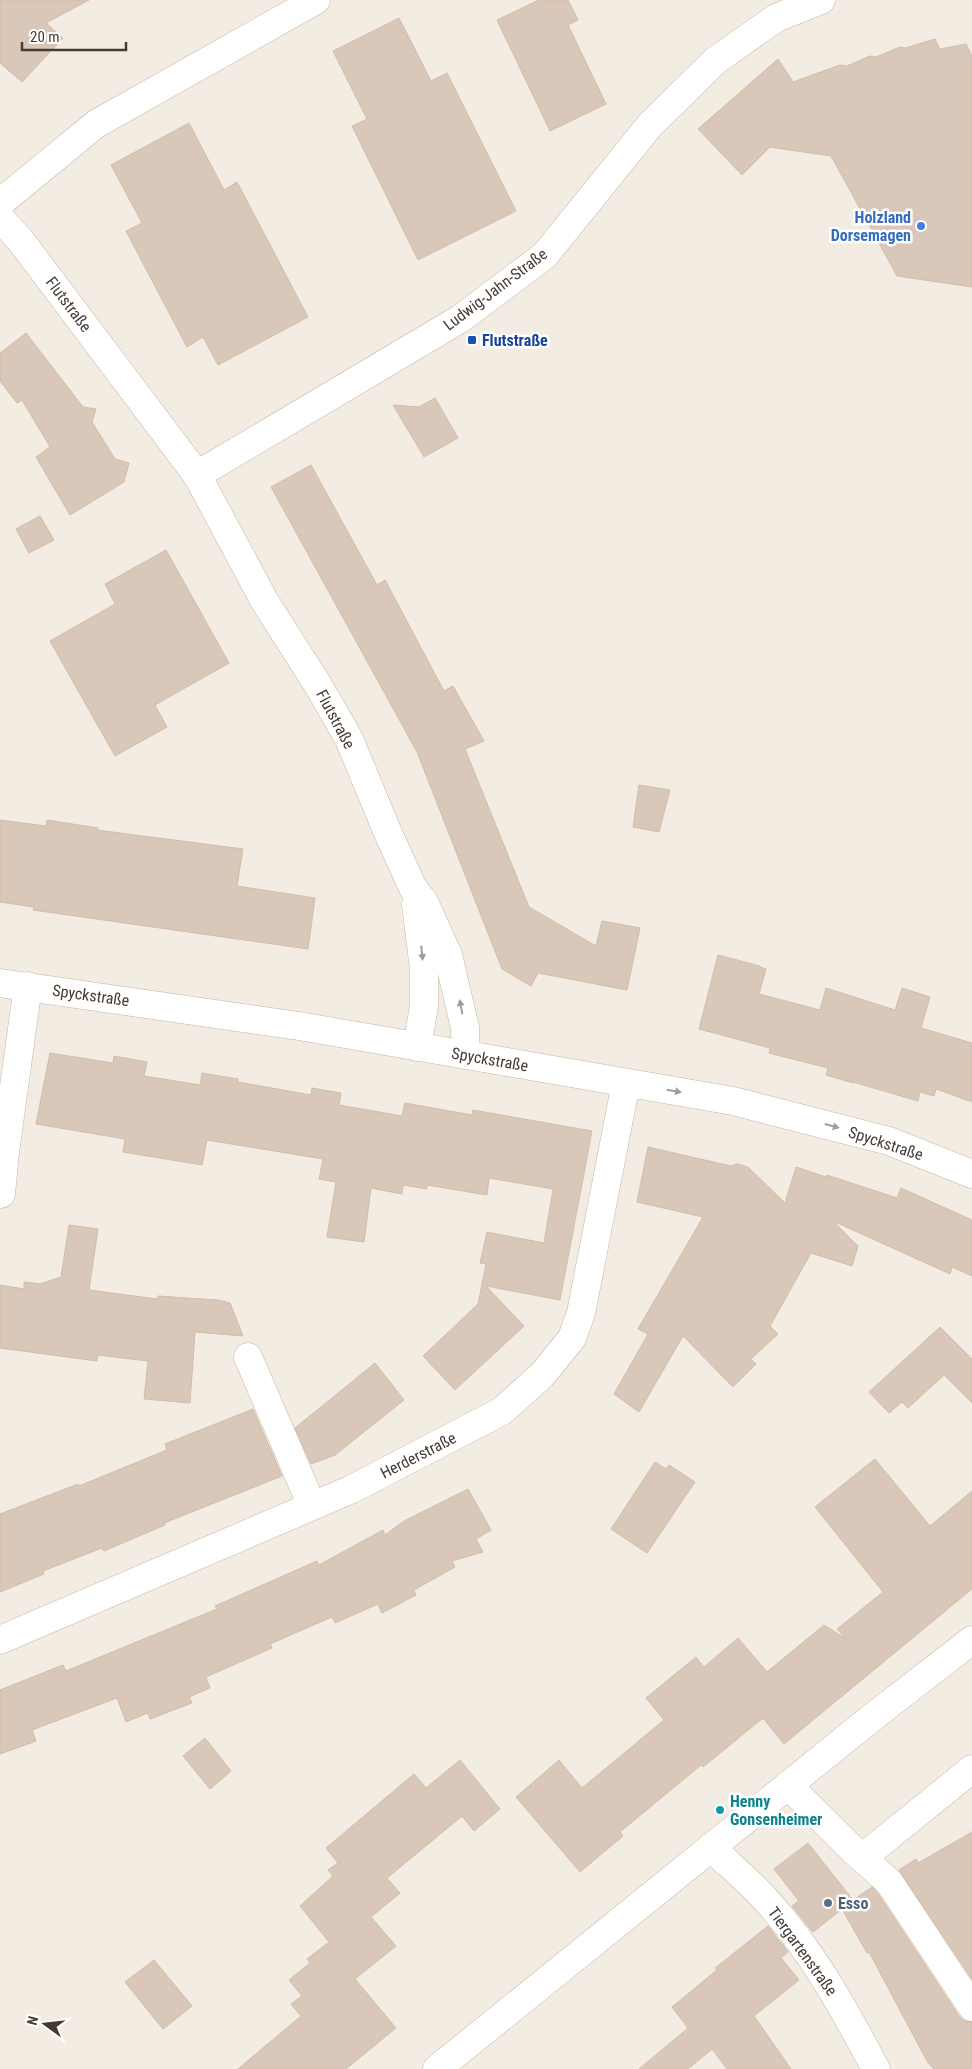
<svg xmlns="http://www.w3.org/2000/svg" width="972" height="2069" viewBox="0 0 972 2069" font-family="'Roboto Condensed',sans-serif">
<style>
.building{fill:#d9c8ba;stroke:#d2bcaa}
.lines{fill:none;stroke-linecap:round;stroke-linejoin:round}
.minor-casing{stroke:#c3b5a7;stroke-width:29}
.minor{stroke:#fff;stroke-width:28}
.oneway{fill:#a29d98}
.shop-dot{fill:#3f7fe0;stroke:#fff;stroke-width:2}
.transit-dot{fill:#1a4fb4;stroke:#fff;stroke-width:2}
.culture-dot{fill:#0f9aa8;stroke:#fff;stroke-width:2}
.service-dot{fill:#5c6f8a;stroke:#fff;stroke-width:2}
.labels{text-anchor:middle;stroke-width:5;stroke-linejoin:round;paint-order:stroke}
.shop-label{font-size:16px;font-weight:bold;fill:#366cbe;stroke:#fff;text-anchor:end}
.street-label{font-size:16px;fill:#463b32;stroke:#fff}
.transit-label{font-size:16px;font-weight:bold;fill:#164399;stroke:#fff;text-anchor:start}
.culture-label{font-size:16px;font-weight:bold;fill:#0d838f;stroke:#fff;text-anchor:start}
.service-label{font-size:16px;font-weight:bold;fill:#4e5e75;stroke:#fff;text-anchor:start}
</style>
<rect width="100%" height="100%" fill="#f3ece3"/>
<!-- building -->
<g class="building">
<path d="M 0,0 L 89,0 L 46,23 L 63,38 L 22,82 L 0,63 Z"/>
<path d="M 539,0 L 568,0 L 578,20 L 568,25 L 606,104 L 550,131 L 497,20 Z"/>
<path d="M 399,18 L 431,81 L 447,73 L 516,211 L 418,260 L 352,126 L 367,119 L 333,51 Z"/>
<path d="M 935,39 L 940,49 L 966,44 L 972,56 L 972,287 L 897,276 L 831,156 L 770,147 L 742,175 L 698,129 L 778,59 L 793,82 L 840,65 L 847,66 L 870,56 L 876,57 L 900,47 L 906,48 Z"/>
<path d="M 189,123 L 224,190 L 237,182 L 308,317 L 218,365 L 203,337 L 187,347 L 126,231 L 142,223 L 111,165 Z"/>
<path d="M 26,333 L 83,407 L 96,409 L 92,422 L 115,459 L 129,463 L 124,482 L 70,515 L 36,457 L 50,447 L 22,400 L 17,403 L 0,381 L 0,353 Z"/>
<path d="M 435,398 L 458,438 L 424,457 L 393,405 L 419,407 Z"/>
<path d="M 311,465 L 377,585 L 385,580 L 444,691 L 453,686 L 484,741 L 465,749 L 529,907 L 596,946 L 602,921 L 640,928 L 627,990 L 538,973 L 531,986 L 502,969 L 417,752 L 271,487 Z"/>
<path d="M 40,516 L 54,540 L 29,553 L 16,529 Z"/>
<path d="M 166,550 L 229,663 L 155,705 L 167,727 L 115,756 L 50,641 L 115,604 L 105,584 Z"/>
<path d="M 639,785 L 670,790 L 659,832 L 633,827 Z"/>
<path d="M 0,820 L 46,826 L 47,820 L 98,828 L 97,830 L 243,849 L 237,886 L 315,898 L 308,949 L 33,910 L 34,907 L 0,902 Z"/>
<path d="M 718,955 L 760,966 L 760,967 L 766,969 L 759,994 L 820,1010 L 826,988 L 895,1010 L 902,988 L 930,997 L 921,1028 L 972,1043 L 972,1102 L 936,1089 L 934,1096 L 920,1092 L 918,1101 L 853,1082 L 853,1083 L 826,1075 L 828,1068 L 769,1053 L 770,1048 L 699,1029 Z"/>
<path d="M 50,1053 L 113,1063 L 114,1056 L 147,1062 L 144,1076 L 200,1085 L 202,1073 L 238,1079 L 238,1082 L 311,1095 L 312,1088 L 341,1093 L 339,1105 L 402,1116 L 405,1103 L 472,1115 L 473,1110 L 592,1131 L 560,1300 L 486,1286 L 524,1326 L 455,1390 L 423,1356 L 478,1304 L 486,1264 L 480,1263 L 487,1232 L 544,1243 L 553,1189 L 489,1178 L 487,1195 L 427,1185 L 427,1189 L 403,1185 L 402,1194 L 371,1188 L 364,1242 L 327,1237 L 336,1182 L 319,1179 L 323,1159 L 207,1140 L 202,1165 L 123,1152 L 125,1139 L 36,1124 Z"/>
<path d="M 648,1147 L 731,1166 L 737,1164 L 748,1167 L 785,1203 L 796,1167 L 826,1177 L 827,1175 L 897,1198 L 901,1188 L 972,1220 L 972,1276 L 952,1267 L 950,1274 L 833,1221 L 858,1246 L 852,1266 L 811,1253 L 770,1326 L 778,1334 L 751,1359 L 756,1364 L 733,1387 L 683,1336 L 639,1412 L 614,1394 L 648,1334 L 638,1329 L 703,1217 L 637,1202 Z"/>
<path d="M 69,1225 L 98,1229 L 89,1290 L 157,1299 L 158,1296 L 218,1300 L 230,1303 L 243,1336 L 195,1332 L 190,1403 L 144,1399 L 148,1361 L 98,1355 L 97,1361 L 0,1348 L 0,1285 L 24,1289 L 24,1282 L 40,1284 L 61,1277 Z"/>
<path d="M 940,1327 L 972,1359 L 972,1403 L 944,1375 L 908,1408 L 902,1402 L 889,1413 L 869,1392 Z"/>
<path d="M 375,1363 L 404,1400 L 335,1455 L 311,1464 L 295,1428 Z"/>
<path d="M 253,1409 L 282,1476 L 164,1523 L 165,1525 L 104,1551 L 102,1548 L 43,1571 L 44,1574 L 0,1592 L 0,1514 L 78,1484 L 79,1486 L 167,1450 L 165,1444 Z"/>
<path d="M 875,1459 L 930,1526 L 972,1491 L 972,1589 L 784,1744 L 763,1718 L 703,1767 L 701,1765 L 620,1832 L 623,1836 L 580,1872 L 516,1797 L 559,1760 L 582,1788 L 664,1720 L 646,1698 L 696,1657 L 704,1667 L 738,1638 L 767,1672 L 824,1625 L 846,1639 L 837,1629 L 883,1592 L 815,1507 Z"/>
<path d="M 655,1462 L 666,1469 L 669,1465 L 695,1482 L 647,1553 L 611,1529 Z"/>
<path d="M 468,1489 L 491,1530 L 476,1539 L 483,1552 L 452,1561 L 455,1567 L 414,1590 L 416,1595 L 382,1613 L 378,1604 L 335,1623 L 332,1617 L 270,1644 L 272,1648 L 206,1677 L 210,1688 L 189,1697 L 192,1703 L 150,1719 L 148,1713 L 126,1722 L 117,1698 L 32,1730 L 36,1741 L 0,1754 L 0,1690 L 63,1665 L 66,1671 L 217,1609 L 215,1606 L 317,1561 L 319,1565 L 383,1530 L 385,1535 L 404,1521 Z"/>
<path d="M 205,1738 L 231,1771 L 210,1789 L 183,1756 Z"/>
<path d="M 460,1760 L 500,1809 L 474,1831 L 462,1816 L 387,1878 L 400,1893 L 371,1917 L 396,1946 L 355,1979 L 396,2028 L 346,2069 L 238,2069 L 301,2016 L 291,2004 L 302,1996 L 289,1980 L 310,1963 L 307,1959 L 329,1942 L 300,1906 L 333,1876 L 328,1870 L 338,1863 L 326,1848 L 414,1774 L 426,1788 Z"/>
<path d="M 972,1832 L 972,1979 L 899,1870 L 916,1859 L 918,1863 Z"/>
<path d="M 808,1843 L 853,1900 L 872,1887 L 877,1892 L 959,2016 L 965,2021 L 972,2022 L 972,2069 L 934,2069 L 928,2063 L 869,1952 L 867,1953 L 842,1909 L 813,1932 L 792,1906 L 799,1901 L 774,1869 Z"/>
<path d="M 768,1926 L 788,1952 L 781,1958 L 799,1980 L 754,2016 L 791,2069 L 727,2069 L 712,2049 L 688,2069 L 639,2069 L 688,2028 L 672,2007 L 717,1970 L 715,1968 Z"/>
<path d="M 154,1960 L 192,2006 L 163,2029 L 125,1982 Z"/>
</g>
<g class="lines">
<defs>
<g id="minor">
<path d="M 0,203 L 96,124 L 316,0"/>
<path d="M 0,218 L 21,241 L 197,475 L 265,602 L 318,685 L 349,739 L 388,833 L 413,888 L 424,902 L 448,955 L 465,1028 L 466,1055"/>
<path d="M 197,475 L 460,319 L 545,255 L 650,125 L 715,61 L 776,18 L 821,0"/>
<path d="M 416,904 L 424,969 L 424,1006 L 417,1047"/>
<path d="M 0,983 L 299,1026 L 733,1101 L 889,1141 L 972,1174"/>
<path d="M 1,1194 L 5,1152 L 28,986"/>
<path d="M 248,1357 L 312,1506"/>
<path d="M 0,1640 L 352,1489 L 502,1411 L 542,1375 L 572,1338 L 581,1313 L 626,1083"/>
<path d="M 788,1785 L 852,1849 L 889,1882 L 972,2007"/>
<path d="M 711,1847 C 729,1865 749,1881 766,1900 C 812,1950 844,2009 876,2069"/>
<path d="M 862,1858 L 972,1769"/>
<path d="M 437,2069 L 874,1716 L 972,1640"/>
</g>
</defs>
<!-- minor casing -->
<use href="#minor" class="minor-casing"/>
<!-- minor -->
<use href="#minor" class="minor"/>
</g>
<!-- one-way arrows -->
<defs><path id="oneway-solid" d="M-6-.8H1V-3.2L6.5 0L1 3.2V.8H-6Z" transform="scale(1.25)"/></defs>
<g class="oneway">
<use href="#oneway-solid" transform="translate(422 953) rotate(84)"/>
<use href="#oneway-solid" transform="translate(461 1007) rotate(-101)"/>
<use href="#oneway-solid" transform="translate(674 1091) rotate(9)"/>
<use href="#oneway-solid" transform="translate(832 1126) rotate(15)"/>
</g>
<!-- markers -->
<circle class="shop-dot" cx="921" cy="226" r="5"/>
<rect class="transit-dot" x="467" y="335" width="10" height="10" rx="2.5"/>
<circle class="culture-dot" cx="720" cy="1810" r="5"/>
<circle class="service-dot" cx="828" cy="1903" r="5"/>
<g class="labels">
<!-- shop labels -->
<g class="shop-label">
<text x="911" y="223">Holzland<tspan x="911" dy="18">Dorsemagen</tspan></text>
</g>
<!-- street labels -->
<g class="street-label">
<text transform="translate(495 289) rotate(-37)" y="6">Ludwig-Jahn-Straße</text>
<text transform="translate(69 304) rotate(53)" y="6">Flutstraße</text>
<text transform="translate(336 719) rotate(62)" y="6">Flutstraße</text>
<text transform="translate(91 995) rotate(8)" y="6">Spyckstraße</text>
<text transform="translate(490 1059) rotate(10)" y="6">Spyckstraße</text>
<text transform="translate(886 1143) rotate(18)" y="6">Spyckstraße</text>
<text transform="translate(418 1455) rotate(-27)" y="6">Herderstraße</text>
<text transform="translate(803 1951) rotate(54)" y="6">Tiergartenstraße</text>
</g>
<!-- transit labels -->
<g class="transit-label">
<text x="482" y="346">Flutstraße</text>
</g>
<!-- culture labels -->
<g class="culture-label">
<text x="730" y="1807">Henny<tspan x="730" dy="18">Gonsenheimer</tspan></text>
</g>
<!-- service labels -->
<g class="service-label">
<text x="838" y="1909">Esso</text>
</g>
</g>
<!-- north arrow -->
<g transform="translate(45 2024) rotate(285)" stroke="#ffffff" stroke-width="4" paint-order="stroke">
<path d="M0-4L9 19L0 12L-9 19Z" fill="#463b32"/>
<text y="-8" font-size="14" font-weight="bold" text-anchor="middle" fill="#463b32">N</text>
</g>
<!-- scale -->
<path d="M22 42v8h104v-8" fill="none" stroke="#463b32" stroke-width="2.5"/>
<text x="30" y="42" font-size="15" fill="#463b32" stroke="#ffffff" stroke-width="4" paint-order="stroke">20 m</text>
</svg>
